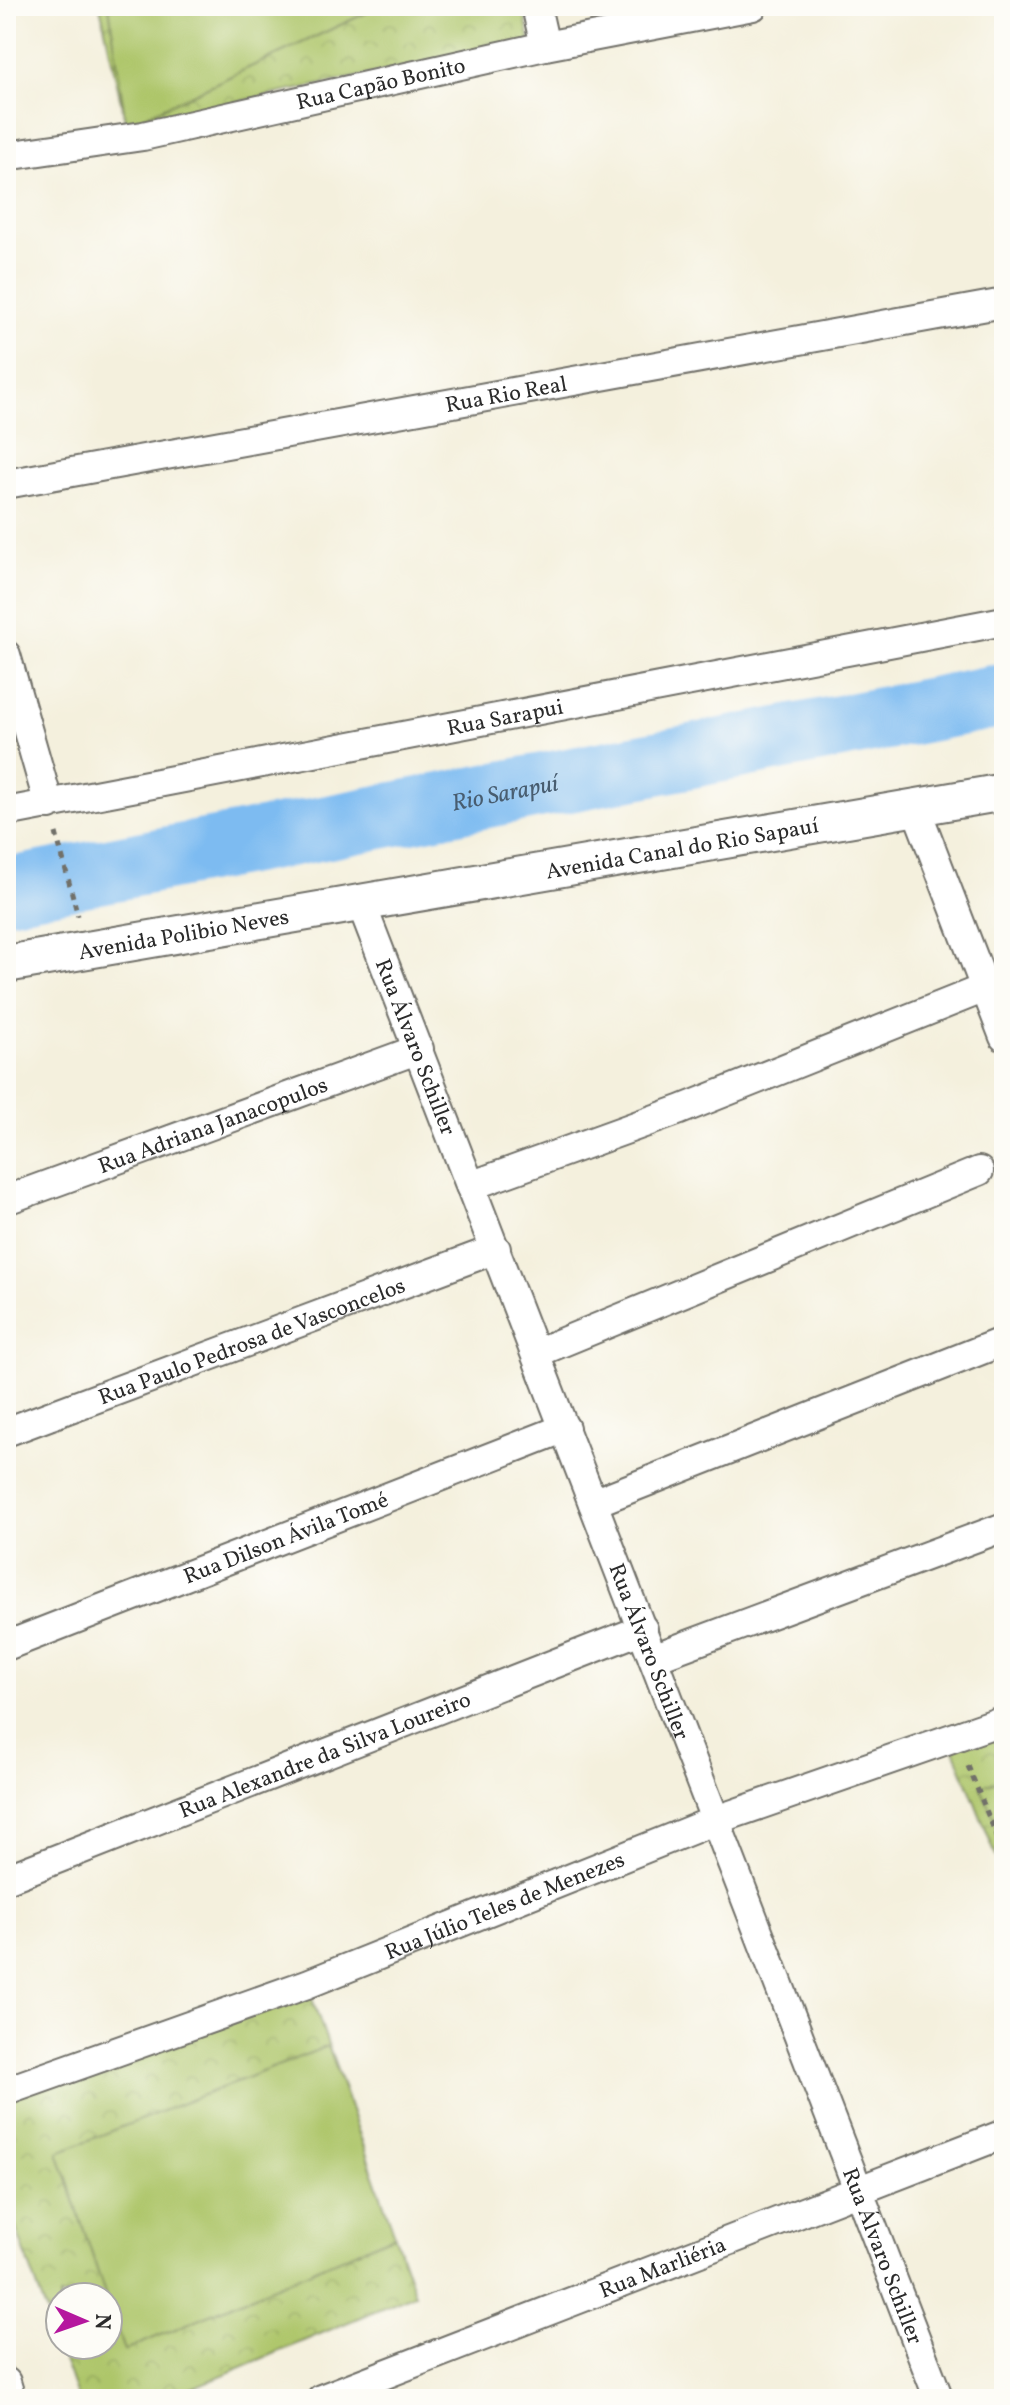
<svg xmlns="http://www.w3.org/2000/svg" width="1010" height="2405" viewBox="0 0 1010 2405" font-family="Vollkorn,serif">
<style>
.park{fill:url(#park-crowns);stroke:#6c784b;stroke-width:2;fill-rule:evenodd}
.pitch{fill:#aec66b;stroke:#6c784b;stroke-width:2}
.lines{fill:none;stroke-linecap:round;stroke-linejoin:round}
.river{stroke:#7dbbf1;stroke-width:64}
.minor-casing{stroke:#717069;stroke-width:32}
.tertiary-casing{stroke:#717069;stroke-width:40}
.path{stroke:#717069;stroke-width:5;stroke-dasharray:6 6;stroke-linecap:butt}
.minor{stroke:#fff;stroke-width:28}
.tertiary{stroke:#fff;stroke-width:36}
.labels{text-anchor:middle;stroke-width:8;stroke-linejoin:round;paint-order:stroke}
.street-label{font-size:22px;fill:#2b2b2b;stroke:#fdfcf7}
.water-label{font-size:24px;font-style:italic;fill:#485d70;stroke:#fdfcf7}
</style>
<defs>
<pattern id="park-crowns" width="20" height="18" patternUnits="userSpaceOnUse" patternTransform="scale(2)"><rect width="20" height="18" fill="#aec66b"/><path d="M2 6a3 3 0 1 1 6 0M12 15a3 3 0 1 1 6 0" fill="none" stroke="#96aa5d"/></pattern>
</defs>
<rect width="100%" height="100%" fill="#fdfcf7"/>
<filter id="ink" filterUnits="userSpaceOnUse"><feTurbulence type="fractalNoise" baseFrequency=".0125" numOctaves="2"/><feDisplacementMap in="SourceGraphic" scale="16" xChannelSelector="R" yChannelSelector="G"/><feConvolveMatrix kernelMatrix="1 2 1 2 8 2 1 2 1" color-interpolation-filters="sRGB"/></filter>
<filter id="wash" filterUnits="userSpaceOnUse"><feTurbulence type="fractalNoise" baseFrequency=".006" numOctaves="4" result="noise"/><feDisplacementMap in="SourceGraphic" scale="32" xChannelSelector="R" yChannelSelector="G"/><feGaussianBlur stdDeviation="1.8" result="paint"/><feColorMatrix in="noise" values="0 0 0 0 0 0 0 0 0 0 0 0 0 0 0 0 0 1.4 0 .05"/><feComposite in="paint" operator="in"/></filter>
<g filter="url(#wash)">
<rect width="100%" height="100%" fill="#f4f0dd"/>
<!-- park -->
<g class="park">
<path d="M 100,6 L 523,6 L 530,41 L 126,125 Z"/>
<path d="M 1004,1723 L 1004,1876 L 951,1742 Z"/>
<path d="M 307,1984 L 415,2294 L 166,2399 L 78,2399 L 6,2201 L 6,2097 ZM 60,2297 L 108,2297 L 108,2345 L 60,2345 Z"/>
</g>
<!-- pitch -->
<g class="pitch">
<path d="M 109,6 L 381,6 L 126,125 Z"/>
<path d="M 1004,1779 L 1004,1840 L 980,1786 Z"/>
<path d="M 328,2046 L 395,2235 L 124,2351 L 58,2152 Z"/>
</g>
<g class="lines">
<!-- river -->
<path class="river" id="s1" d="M 6,890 L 1004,695"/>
</g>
</g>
<g filter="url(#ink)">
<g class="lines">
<defs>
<g id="minor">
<path d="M 536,6 L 545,46"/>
<path id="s2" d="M 6,156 L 143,136 L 545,46 L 753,6"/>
<path id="s3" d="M 6,484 L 1004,303"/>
<path d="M 6,655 L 49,805"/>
<path d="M 915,806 L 1004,1037"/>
<path id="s4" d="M 6,812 L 1004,621"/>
<path id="s5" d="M 361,903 L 939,2399"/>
<path d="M 470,1186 L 680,1110 L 985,988"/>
<path id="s6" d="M 6,1200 L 419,1049"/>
<path d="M 536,1353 L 979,1171"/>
<path id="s7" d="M 6,1432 L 496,1249"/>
<path d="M 593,1503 L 1004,1341"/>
<path id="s8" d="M 6,1646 L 565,1428"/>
<path d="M 653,1658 L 1004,1527"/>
<path id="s9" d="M 6,1879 L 643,1629"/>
<path id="s10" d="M 6,2091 L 307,1984 L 716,1820 L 1004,1720"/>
<path d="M 6,2382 L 11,2399"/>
<path id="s11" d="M 321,2399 L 1004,2134"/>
</g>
<g id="tertiary">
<path id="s12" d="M 6,964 L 1004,792"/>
</g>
</defs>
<!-- minor casing -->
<use href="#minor" class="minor-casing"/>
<!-- tertiary casing -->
<use href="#tertiary" class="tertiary-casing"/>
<!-- path -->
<g class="path">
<path d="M 56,833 L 78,916"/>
<path d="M 968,1766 L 1004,1854"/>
</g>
<!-- minor -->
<use href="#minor" class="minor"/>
<!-- tertiary -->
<use href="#tertiary" class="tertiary"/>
</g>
</g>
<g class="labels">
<!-- street labels -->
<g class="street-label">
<text dy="8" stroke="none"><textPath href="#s2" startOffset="382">Rua Capão Bonito</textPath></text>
<text dy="8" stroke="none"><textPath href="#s3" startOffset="508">Rua Rio Real</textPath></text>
<text dy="8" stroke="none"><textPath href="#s4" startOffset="508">Rua Sarapui</textPath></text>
<text dy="8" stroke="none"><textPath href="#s12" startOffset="686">Avenida Canal do Rio Sapauí</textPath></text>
<text dy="8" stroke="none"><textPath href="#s12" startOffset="180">Avenida Polibio Neves</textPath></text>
<text dy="8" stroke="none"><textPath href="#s5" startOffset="154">Rua Álvaro Schiller</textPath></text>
<text dy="8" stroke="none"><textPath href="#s6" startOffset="220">Rua Adriana Janacopulos</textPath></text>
<text dy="8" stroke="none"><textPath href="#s7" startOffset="262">Rua Paulo Pedrosa de Vasconcelos</textPath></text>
<text dy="8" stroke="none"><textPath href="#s8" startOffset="300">Rua Dilson Ávila Tomé</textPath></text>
<text dy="8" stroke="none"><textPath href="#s5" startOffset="802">Rua Álvaro Schiller</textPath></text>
<text dy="8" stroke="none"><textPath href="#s9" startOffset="342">Rua Alexandre da Silva Loureiro</textPath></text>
<text dy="8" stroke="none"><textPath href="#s10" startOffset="532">Rua Júlio Teles de Menezes</textPath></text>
<text dy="8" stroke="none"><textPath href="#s5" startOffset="1450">Rua Álvaro Schiller</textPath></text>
<text dy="8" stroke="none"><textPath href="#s11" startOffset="366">Rua Marliéria</textPath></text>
</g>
<!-- water labels -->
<g class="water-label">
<text dy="8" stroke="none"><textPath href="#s1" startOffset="508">Rio Sarapuí</textPath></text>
</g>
</g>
<!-- margin -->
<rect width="1010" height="2405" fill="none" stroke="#fdfcf7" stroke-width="32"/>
<!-- north arrow -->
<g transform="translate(84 2321) rotate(92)"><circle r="38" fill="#fdfcf7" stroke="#a9a8a5" stroke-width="2"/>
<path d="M0-6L14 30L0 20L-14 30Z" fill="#b5179e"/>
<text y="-12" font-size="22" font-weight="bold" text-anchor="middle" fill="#2b2b2b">N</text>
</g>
</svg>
